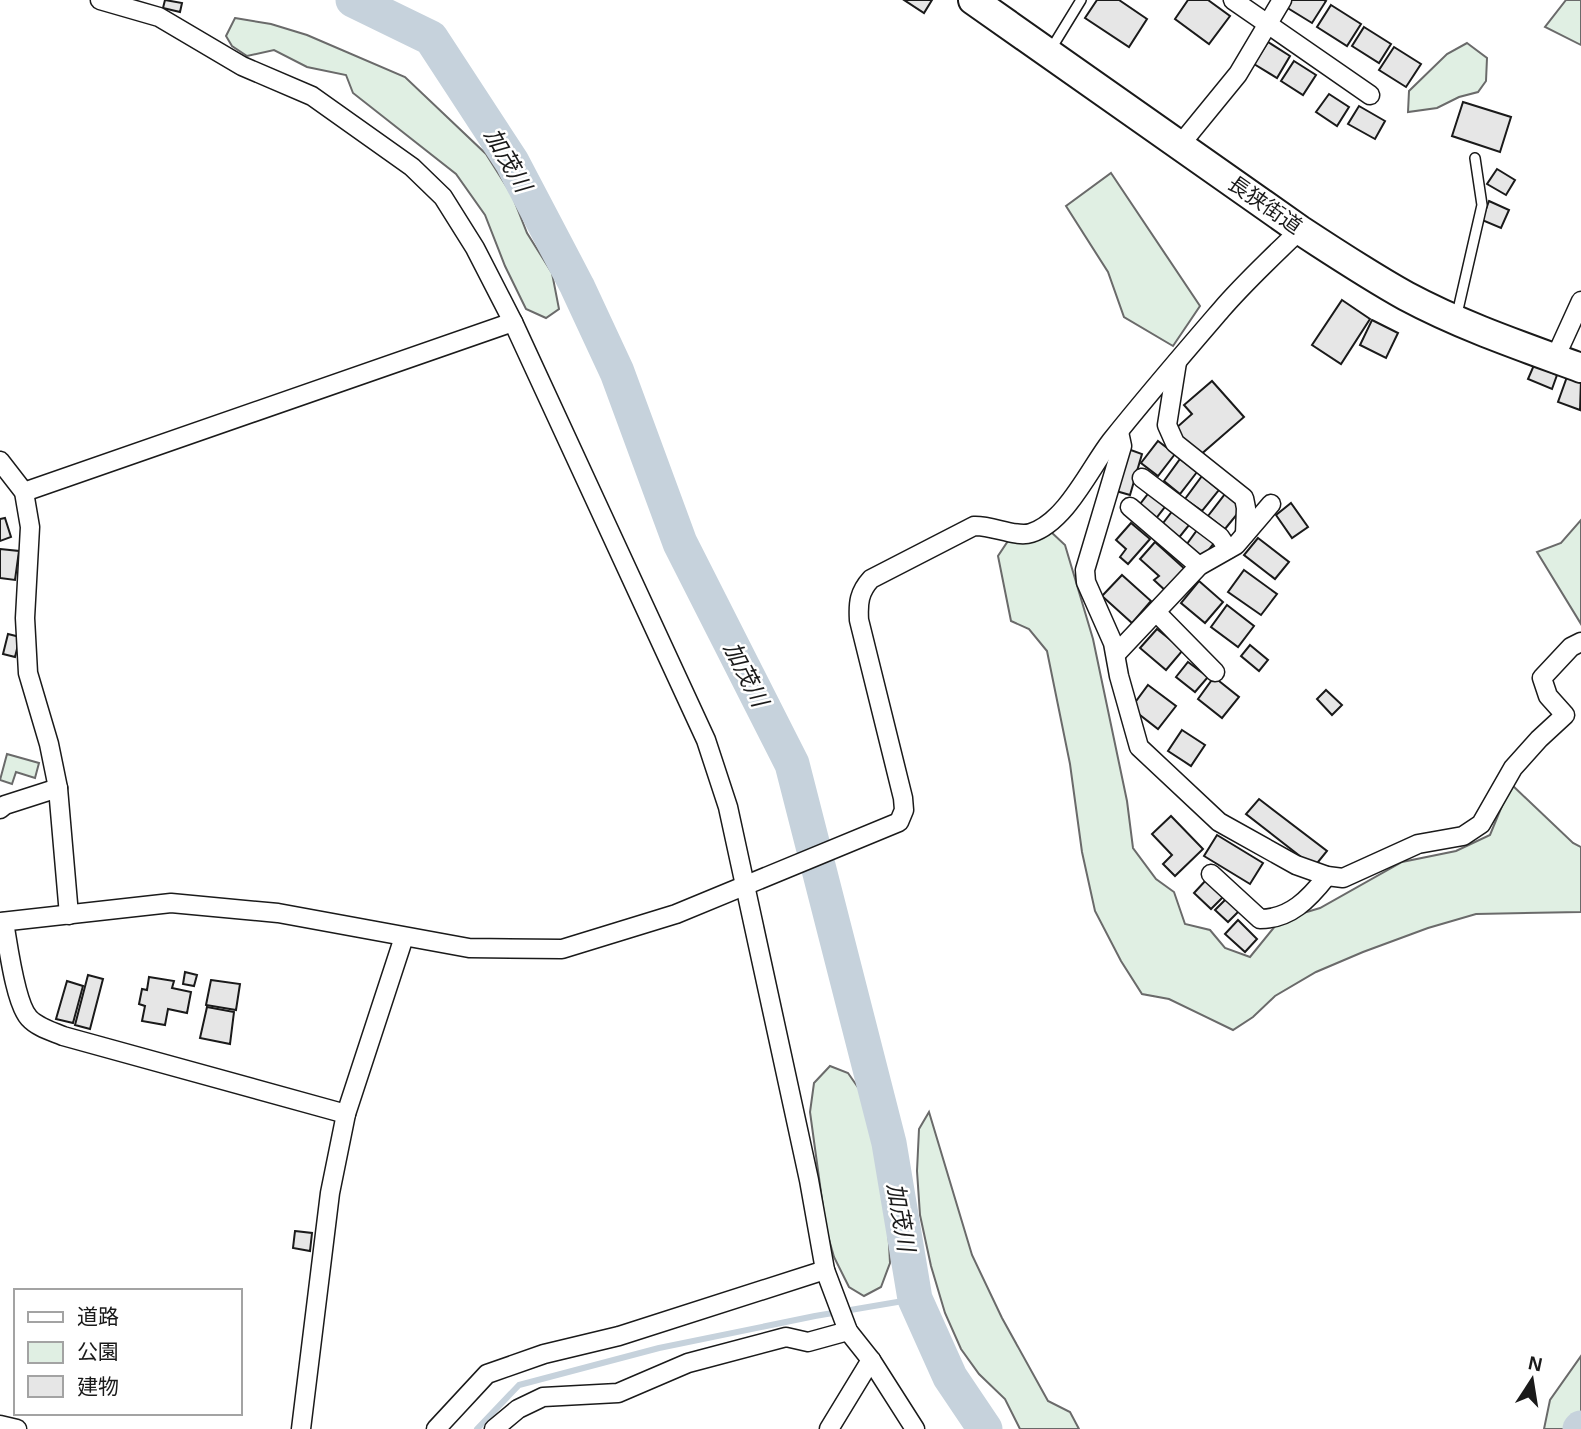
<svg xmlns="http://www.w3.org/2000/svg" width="1581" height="1429" viewBox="0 0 1581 1429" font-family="Helvetica,'Noto Sans JP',sans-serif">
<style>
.green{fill:#e0efe3;stroke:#6a6a6a;stroke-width:2}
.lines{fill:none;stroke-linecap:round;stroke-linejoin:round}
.stream{stroke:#c6d2dc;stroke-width:6}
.river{stroke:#c6d2dc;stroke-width:35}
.building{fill:#e6e6e6;stroke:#1a1a1a;stroke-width:2}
.lane-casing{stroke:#1a1a1a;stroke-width:12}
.street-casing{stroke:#1a1a1a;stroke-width:21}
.primary-casing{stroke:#1a1a1a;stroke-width:32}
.lane{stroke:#fff;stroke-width:9}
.street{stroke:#fff;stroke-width:18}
.primary{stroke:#fff;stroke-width:28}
.labels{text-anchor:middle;stroke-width:5;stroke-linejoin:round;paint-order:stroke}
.street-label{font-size:21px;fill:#1a1a1a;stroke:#fff}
.water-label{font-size:23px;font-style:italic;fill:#1a1a1a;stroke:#fff}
</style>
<rect width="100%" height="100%" fill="#fff"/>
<!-- green -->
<g class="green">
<path d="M 1566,0 L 1581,0 L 1581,45 L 1545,27 Z"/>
<path d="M 235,18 L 271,24 L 307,35 L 405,77 L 486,154 L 512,195 L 527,233 L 552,273 L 559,309 L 546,318 L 526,309 L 505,266 L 485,215 L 456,174 L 353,93 L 346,75 L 307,67 L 274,50 L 247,56 L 232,46 L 226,36 Z"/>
<path d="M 1467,43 L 1487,58 L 1486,81 L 1478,92 L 1459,97 L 1437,108 L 1408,112 L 1409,91 L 1447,54 Z"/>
<path d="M 1111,173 L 1200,306 L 1173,346 L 1124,317 L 1108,272 L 1066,206 Z"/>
<path d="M 1581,520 L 1581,624 L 1537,552 L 1561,543 Z"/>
<path d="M 1050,531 L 1065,545 L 1093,639 L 1127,801 L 1133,848 L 1156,879 L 1174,892 L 1185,924 L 1210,930 L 1225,948 L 1250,957 L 1280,920 L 1320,908 L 1402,862 L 1456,851 L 1490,835 L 1511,784 L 1573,843 L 1581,847 L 1581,912 L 1476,914 L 1428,928 L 1363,952 L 1316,972 L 1275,996 L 1253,1017 L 1233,1030 L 1169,999 L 1142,994 L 1121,961 L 1095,911 L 1082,852 L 1070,764 L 1047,651 L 1029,629 L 1011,621 L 998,556 L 1008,541 Z"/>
<path d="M 7,754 L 39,763 L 35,778 L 16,772 L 12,784 L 0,780 Z"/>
<path d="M 830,1066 L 848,1073 L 866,1099 L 876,1138 L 888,1225 L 890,1263 L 881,1287 L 864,1296 L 849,1287 L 834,1257 L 826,1229 L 810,1112 L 814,1083 Z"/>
<path d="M 929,1112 L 972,1255 L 1002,1318 L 1048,1401 L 1070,1412 L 1079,1429 L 1020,1429 L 1005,1399 L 979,1374 L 961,1349 L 945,1313 L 931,1266 L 920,1215 L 917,1171 L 919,1129 Z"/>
<path d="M 1581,1356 L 1581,1414 L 1574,1429 L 1544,1429 L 1550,1400 Z"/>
</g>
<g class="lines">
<!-- stream -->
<path class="stream" d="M 477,1429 L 519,1385 L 659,1348 L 815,1316 L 915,1299"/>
<!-- river -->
<g class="river">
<path d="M 353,0 L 431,38 L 512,162 L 577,286 L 617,372 L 680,543 L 792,764 L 889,1143 L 915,1299 L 950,1377 L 985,1429"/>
<path d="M 1580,1429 L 1581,1428"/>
</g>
</g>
<!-- building -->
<g class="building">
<path d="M 165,0 L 182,3 L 180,12 L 163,8 Z"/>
<path d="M 904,0 L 932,0 L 924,13 Z"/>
<path d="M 1097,0 L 1119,0 L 1147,19 L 1129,47 L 1085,18 Z"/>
<path d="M 1188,0 L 1208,0 L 1230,16 L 1209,44 L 1175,19 Z"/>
<path d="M 1291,0 L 1324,0 L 1326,1 L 1312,23 L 1286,7 Z"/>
<path d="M 1331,5 L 1361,24 L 1347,46 L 1317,27 Z"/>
<path d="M 1364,27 L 1391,44 L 1379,63 L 1352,46 Z"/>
<path d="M 1268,42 L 1290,56 L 1277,78 L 1254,64 Z"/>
<path d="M 1394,47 L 1421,64 L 1406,87 L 1379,70 Z"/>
<path d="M 1294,61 L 1316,75 L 1303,95 L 1281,81 Z"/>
<path d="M 1329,94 L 1349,107 L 1337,126 L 1316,112 Z"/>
<path d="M 1463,102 L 1511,117 L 1500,152 L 1452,136 Z"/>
<path d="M 1359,106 L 1385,121 L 1375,139 L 1348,124 Z"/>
<path d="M 1497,169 L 1515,180 L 1506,195 L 1487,184 Z"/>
<path d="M 1489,201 L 1509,210 L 1501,228 L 1482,220 Z"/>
<path d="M 1342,300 L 1370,319 L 1341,364 L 1312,345 Z"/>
<path d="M 1372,320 L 1398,333 L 1386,358 L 1360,345 Z"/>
<path d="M 1534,365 L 1557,375 L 1552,389 L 1528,379 Z"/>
<path d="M 1568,374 L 1581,379 L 1580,410 L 1558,402 Z"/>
<path d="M 1212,381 L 1244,417 L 1199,456 L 1175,429 L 1192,414 L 1184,405 Z"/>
<path d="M 1158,441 L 1175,454 L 1158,476 L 1141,463 Z"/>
<path d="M 1128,449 L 1142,454 L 1130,495 L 1116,491 Z"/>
<path d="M 1180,459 L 1197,472 L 1180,494 L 1164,481 Z"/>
<path d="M 1202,476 L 1219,490 L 1202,511 L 1185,499 Z"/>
<path d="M 1151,490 L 1168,503 L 1154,521 L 1137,508 Z"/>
<path d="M 1225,494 L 1242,508 L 1225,529 L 1208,516 Z"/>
<path d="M 1291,503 L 1308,527 L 1292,538 L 1276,515 Z"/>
<path d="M 1177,505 L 1194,519 L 1177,540 L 1160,527 Z"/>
<path d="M 5,518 L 11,537 L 0,541 L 0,519 Z"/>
<path d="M 1131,523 L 1150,539 L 1128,564 L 1120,557 L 1126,549 L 1116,540 Z"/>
<path d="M 1200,526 L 1217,539 L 1200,561 L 1184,548 Z"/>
<path d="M 1258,538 L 1289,562 L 1275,579 L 1244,555 Z"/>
<path d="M 1155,542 L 1187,571 L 1168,593 L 1154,580 L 1159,576 L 1140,559 Z"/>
<path d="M 0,549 L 19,551 L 15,580 L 0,578 Z"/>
<path d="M 1244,570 L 1277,594 L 1261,615 L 1228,592 Z"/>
<path d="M 1122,575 L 1151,601 L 1132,623 L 1102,596 Z"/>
<path d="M 1199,581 L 1223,602 L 1205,623 L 1181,603 Z"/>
<path d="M 1227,605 L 1254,626 L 1238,647 L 1211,627 Z"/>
<path d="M 1157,629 L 1183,650 L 1166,670 L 1140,648 Z"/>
<path d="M 8,634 L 20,637 L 15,657 L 3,654 Z"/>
<path d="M 1250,645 L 1268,660 L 1259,671 L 1241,656 Z"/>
<path d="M 1188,662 L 1208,677 L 1195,692 L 1176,677 Z"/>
<path d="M 1214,677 L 1239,697 L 1222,718 L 1198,699 Z"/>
<path d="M 1148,685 L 1176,706 L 1158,729 L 1131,708 Z"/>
<path d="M 1326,690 L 1342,705 L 1332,715 L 1317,699 Z"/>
<path d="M 1182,730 L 1205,745 L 1191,766 L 1168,751 Z"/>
<path d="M 1259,799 L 1327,851 L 1314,867 L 1246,814 Z"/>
<path d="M 1171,816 L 1203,849 L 1175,876 L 1163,864 L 1172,855 L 1152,834 Z"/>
<path d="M 1217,835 L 1263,863 L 1250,884 L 1204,856 Z"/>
<path d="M 1207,879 L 1224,896 L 1211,909 L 1194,893 Z"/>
<path d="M 1226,899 L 1239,911 L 1228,922 L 1215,910 Z"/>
<path d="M 1238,920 L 1257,939 L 1245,952 L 1225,934 Z"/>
<path d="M 185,972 L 197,975 L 194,986 L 183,984 Z"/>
<path d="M 88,975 L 103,979 L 90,1029 L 75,1025 Z"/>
<path d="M 149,977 L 174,981 L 172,988 L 191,992 L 187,1013 L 168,1009 L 165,1025 L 142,1021 L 145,1006 L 139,1004 L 142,989 L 147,990 Z"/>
<path d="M 211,980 L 240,984 L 236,1010 L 206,1005 Z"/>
<path d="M 67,981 L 83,986 L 73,1023 L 56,1019 Z"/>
<path d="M 207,1007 L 234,1012 L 230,1044 L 200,1038 Z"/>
<path d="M 295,1231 L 312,1233 L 310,1251 L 293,1248 Z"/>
</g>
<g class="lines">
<defs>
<g id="lane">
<path d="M 1051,49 L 1081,0"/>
<path d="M 1457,314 L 1482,205 L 1475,158"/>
</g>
<g id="street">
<path d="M 100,0 L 159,17 L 242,66 L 312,96 L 412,167 L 443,197 L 475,248 L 513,322 L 706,740 L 728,807 L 809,1180 L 825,1270 L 848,1331 L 871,1360 L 915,1429"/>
<path d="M 1233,0 L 1370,95"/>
<path d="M 1180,145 L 1238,74 L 1282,0"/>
<path d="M 1555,358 L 1581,301"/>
<path d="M 1177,362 L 1167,425 L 1175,443 L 1244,498 L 1246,508 L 1245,534"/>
<path d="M 1119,432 L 1122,446 L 1085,570 L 1086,582 L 1113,643 L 1119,676 L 1139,747 L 1219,822 L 1296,865 L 1327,876 L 1343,878 L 1418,844 L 1463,836 L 1481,824 L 1513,768 L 1539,739 L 1565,715 L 1548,696 L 1542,678 L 1571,647 L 1581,642"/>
<path d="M 0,461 L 24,492 L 30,527 L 25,618 L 28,673 L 49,744 L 58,788 L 69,915"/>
<path d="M 1142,478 L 1220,537 L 1228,549"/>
<path d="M 24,492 L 513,322"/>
<path d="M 1130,507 L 1199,566"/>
<path d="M 1157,613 L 1215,672"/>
<path d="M 1116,654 L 1199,566 L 1236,545 L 1271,504"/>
<path d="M 0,809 L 5,805 L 58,788"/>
<path d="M 1211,874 L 1260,919 C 1290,919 1309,899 1327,876"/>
<path d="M 0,922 L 171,903 L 278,913 L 469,948 L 562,949 L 676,914 L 899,822 L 904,810 L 903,798 L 859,620 C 858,603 859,592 871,579 L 974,526 C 992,525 1016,538 1031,533 C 1066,522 1090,468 1111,441 C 1146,397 1184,353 1221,310 C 1245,282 1273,256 1300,230"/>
<path d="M 4,922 C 8,944 15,1003 29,1018 C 37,1027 51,1031 63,1036 L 346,1114"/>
<path d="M 0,1425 L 17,1429"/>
<path d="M 301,1429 L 330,1193 L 346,1114 L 404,937"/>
<path d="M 436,1429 L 487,1374 L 544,1354 L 619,1336 L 825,1270"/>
<path d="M 494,1429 L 518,1409 L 543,1397 L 618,1393 L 688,1363 L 786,1337 L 808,1342 L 848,1331"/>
<path d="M 829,1429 L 871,1360"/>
</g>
<path id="primary" d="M 973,0 L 1300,230 C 1335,253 1370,276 1406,296 C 1462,326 1521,346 1581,368"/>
</defs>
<!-- lane casing -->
<use href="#lane" class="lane-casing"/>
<!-- street casing -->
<use href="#street" class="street-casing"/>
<!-- primary casing -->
<use href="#primary" class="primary-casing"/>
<!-- lane -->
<use href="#lane" class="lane"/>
<!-- street -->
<use href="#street" class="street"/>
<!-- primary -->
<use href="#primary" class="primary"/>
</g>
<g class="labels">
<!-- street labels -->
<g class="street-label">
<text transform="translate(1265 205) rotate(35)" y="7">長狭街道</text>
</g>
<!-- water labels -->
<g class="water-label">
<text transform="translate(508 160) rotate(60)" y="8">加茂川</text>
<text transform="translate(746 674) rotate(63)" y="8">加茂川</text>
<text transform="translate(901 1217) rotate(80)" y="8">加茂川</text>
</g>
</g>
<!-- legend -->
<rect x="14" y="1289" width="228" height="126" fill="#ffffff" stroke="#a3a3a3" stroke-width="2"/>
<rect x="28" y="1312" width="35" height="10" fill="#ffffff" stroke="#a3a3a3" stroke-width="2"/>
<text x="77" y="1324" font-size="21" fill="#1a1a1a">道路</text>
<rect x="28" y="1342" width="35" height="21" fill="#e0efe3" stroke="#a3a3a3" stroke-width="2"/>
<text x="77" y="1359" font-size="21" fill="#1a1a1a">公園</text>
<rect x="28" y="1376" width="35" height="21" fill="#e6e6e6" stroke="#a3a3a3" stroke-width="2"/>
<text x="77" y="1394" font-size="21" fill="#1a1a1a">建物</text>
<!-- north arrow -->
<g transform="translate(1532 1380) rotate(12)" stroke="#ffffff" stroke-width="5" paint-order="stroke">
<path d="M0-5L12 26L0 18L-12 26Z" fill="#1a1a1a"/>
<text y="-10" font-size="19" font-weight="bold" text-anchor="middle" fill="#1a1a1a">N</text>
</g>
</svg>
